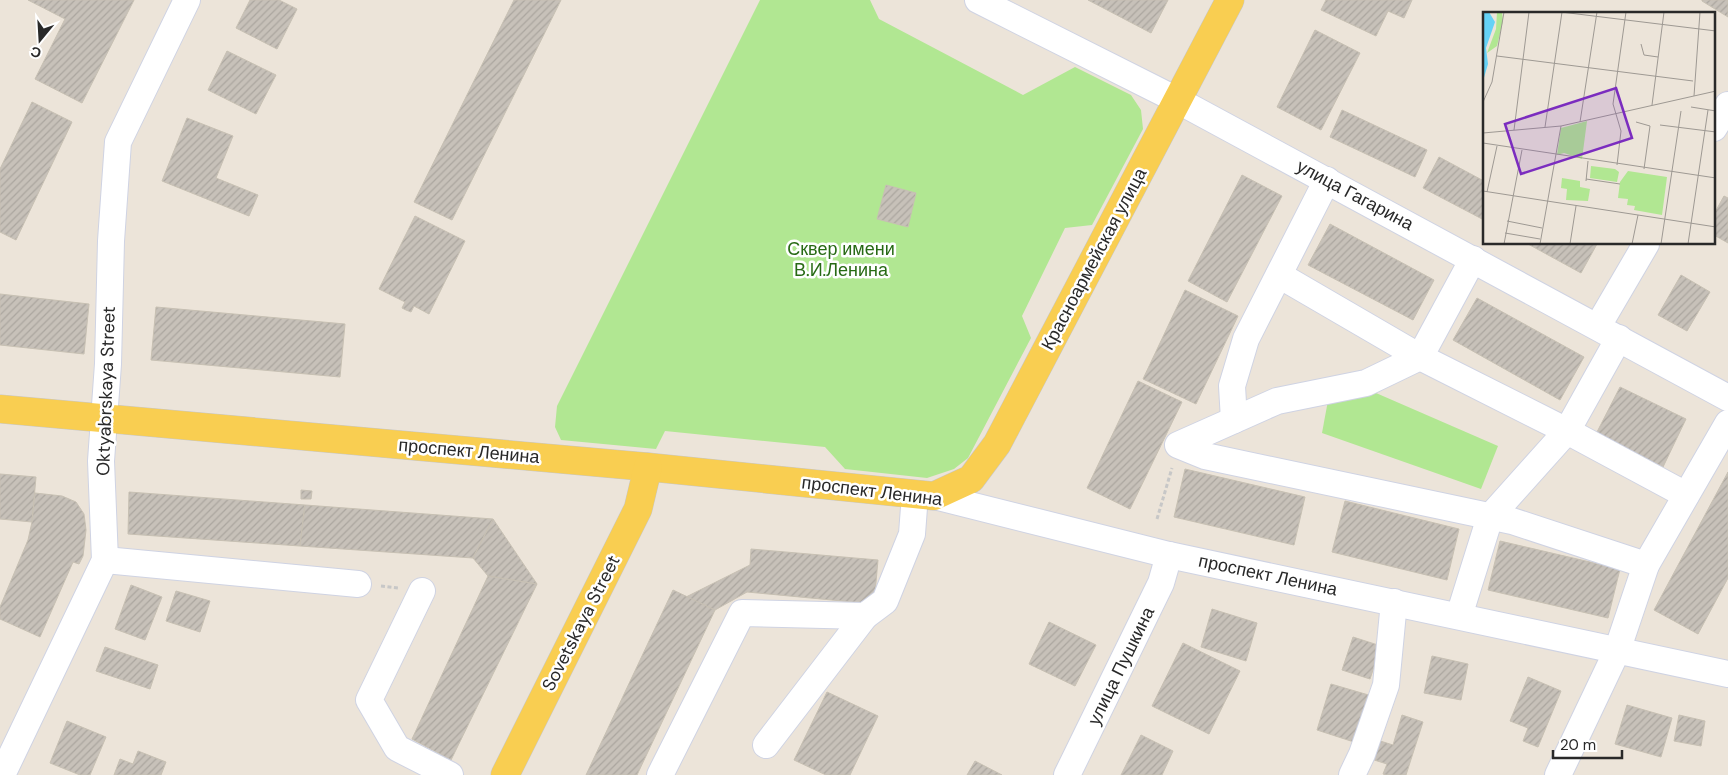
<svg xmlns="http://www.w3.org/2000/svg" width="1728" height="775" viewBox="0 0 1728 775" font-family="'DM Sans',sans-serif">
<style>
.park{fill:#b1e792}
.building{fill:url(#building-hatch);stroke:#c7c0b3}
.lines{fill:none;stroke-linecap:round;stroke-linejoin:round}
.minor-casing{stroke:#cfd3e3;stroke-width:28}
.major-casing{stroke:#c7c7c7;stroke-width:29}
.path{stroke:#c7c7c7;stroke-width:3;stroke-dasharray:4 2.5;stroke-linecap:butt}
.minor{stroke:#fff;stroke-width:26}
.major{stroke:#f9ce51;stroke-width:28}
.labels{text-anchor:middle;stroke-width:5;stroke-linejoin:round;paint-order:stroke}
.street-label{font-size:18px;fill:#292929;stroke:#fff}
.park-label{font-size:18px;fill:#286a15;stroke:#fff}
.inset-road{fill:none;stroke:#9e9993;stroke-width:1}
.view{fill:#7b2cbf;fill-opacity:0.15;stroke:#7b2cbf;stroke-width:2.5}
.inset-edge{fill:none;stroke:#292929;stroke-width:2.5}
</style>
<defs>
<pattern id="building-hatch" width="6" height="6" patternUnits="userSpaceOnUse" patternTransform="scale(1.25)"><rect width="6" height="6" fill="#c7c1b9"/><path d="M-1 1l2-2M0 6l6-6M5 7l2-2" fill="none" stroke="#aba69f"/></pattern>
</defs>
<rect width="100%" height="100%" fill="#ece4d9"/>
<!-- park -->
<g class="park">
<path d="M 760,0 L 870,0 L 879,19 L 1023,95 L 1075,67 L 1131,95 L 1141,110 L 1143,129 L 1092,225 L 1065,228 L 1022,316 L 1031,338 L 968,458 L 954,469 L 927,478 L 845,469 L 825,447 L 665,431 L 656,449 L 561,440 L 555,427 L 557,406 Z"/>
<path d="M 1376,393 L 1498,446 L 1481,489 L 1322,433 L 1329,395 Z"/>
</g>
<!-- building -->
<g class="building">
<path d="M 28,0 L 134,0 L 82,103 L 35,79 L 65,19 Z"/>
<path d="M 250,0 L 279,0 L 297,9 L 277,49 L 236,28 Z"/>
<path d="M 514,0 L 561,0 L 452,220 L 414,202 Z"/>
<path d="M 1088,0 L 1168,0 L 1151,33 Z"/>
<path d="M 1326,0 L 1412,0 L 1404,18 L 1388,11 L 1376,36 L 1321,10 Z"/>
<path d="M 1702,0 L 1728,0 L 1728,17 L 1702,1 Z"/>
<path d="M 1315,30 L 1360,53 L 1321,130 L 1277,107 Z"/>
<path d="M 227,51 L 276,75 L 256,114 L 208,90 Z"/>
<path d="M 32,102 L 72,122 L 16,240 L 0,232 L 0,169 Z"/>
<path d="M 1342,110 L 1427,150 L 1415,177 L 1330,137 Z"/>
<path d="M 187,118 L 233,136 L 216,178 L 258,195 L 249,216 L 162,181 Z"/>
<path d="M 1439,157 L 1482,180 L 1484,177 L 1484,220 L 1423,188 Z"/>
<path d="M 1242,175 L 1282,196 L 1227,302 L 1188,281 Z"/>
<path d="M 886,185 L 916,193 L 908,227 L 877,219 Z"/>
<path d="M 1724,196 L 1728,198 L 1728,243 L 1714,235 L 1714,214 Z"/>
<path d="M 415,216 L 465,241 L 429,314 L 414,306 L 411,312 L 406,310 L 402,308 L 405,302 L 379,289 Z"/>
<path d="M 1330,224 L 1434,280 L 1413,320 L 1308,265 Z"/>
<path d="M 1528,244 L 1597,244 L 1581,273 Z"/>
<path d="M 1681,275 L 1710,292 L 1687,331 L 1658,315 Z"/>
<path d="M 1185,290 L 1238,316 L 1196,404 L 1143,379 Z"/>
<path d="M 0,294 L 89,304 L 84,354 L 0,345 Z"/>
<path d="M 1477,298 L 1584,357 L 1560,400 L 1453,340 Z"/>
<path d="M 156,307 L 345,324 L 340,377 L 151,360 Z"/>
<path d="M 1138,381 L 1182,402 L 1130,509 L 1087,488 Z"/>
<path d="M 1620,387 L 1686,419 L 1663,467 L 1596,434 Z"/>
<path d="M 1185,469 L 1305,497 L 1294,545 L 1174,517 Z"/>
<path d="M 1728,472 L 1728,578 L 1698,634 L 1654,610 Z"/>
<path d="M 0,474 L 36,477 L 32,522 L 0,519 Z"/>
<path d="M 301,490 L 312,491 L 311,499 L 301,499 Z"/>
<path d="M 129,492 L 305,505 L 300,546 L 128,534 Z"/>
<path d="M 35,493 L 62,496 L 76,502 L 84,514 L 86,530 L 83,556 L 79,564 L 73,562 L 40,637 L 0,619 L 0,607 L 28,540 L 32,522 Z"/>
<path d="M 1345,501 L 1459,529 L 1447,580 L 1332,552 Z"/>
<path d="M 305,505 L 493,519 L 473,558 L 300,546 Z"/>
<path d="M 493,519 L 537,584 L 488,576 L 473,558 Z"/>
<path d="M 1500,541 L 1620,569 L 1608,618 L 1488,590 Z"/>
<path d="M 751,549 L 878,560 L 874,604 L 747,592 L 715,610 L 686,597 L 750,565 Z"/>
<path d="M 488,576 L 537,584 L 451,760 L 412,739 Z"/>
<path d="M 131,585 L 162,597 L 145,640 L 115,629 Z"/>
<path d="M 673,590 L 715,610 L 637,775 L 586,775 Z"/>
<path d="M 176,591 L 210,601 L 200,632 L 166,621 Z"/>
<path d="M 1212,609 L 1257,623 L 1246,661 L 1201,647 Z"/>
<path d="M 1049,622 L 1096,645 L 1075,686 L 1029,664 Z"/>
<path d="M 1353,637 L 1381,646 L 1370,679 L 1342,670 Z"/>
<path d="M 1183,643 L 1240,671 L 1209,734 L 1152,706 Z"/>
<path d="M 105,647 L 158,665 L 150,689 L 96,671 Z"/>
<path d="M 1432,656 L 1468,664 L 1461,700 L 1424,693 Z"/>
<path d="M 1528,677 L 1561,691 L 1538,747 L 1523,741 L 1528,728 L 1510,721 Z"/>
<path d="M 1331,684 L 1372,696 L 1357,743 L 1317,730 Z"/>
<path d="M 827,692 L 878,716 L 850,775 L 826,775 L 794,760 Z"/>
<path d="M 1627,705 L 1672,718 L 1661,757 L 1615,744 Z"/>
<path d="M 1402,715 L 1423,722 L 1406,775 L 1386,775 L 1383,774 L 1387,764 L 1371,759 L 1377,740 L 1393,745 Z"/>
<path d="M 1679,715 L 1705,721 L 1701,746 L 1674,741 Z"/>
<path d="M 67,721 L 106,737 L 90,775 L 80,775 L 50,763 Z"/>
<path d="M 1141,735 L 1173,751 L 1162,775 L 1121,775 Z"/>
<path d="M 138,751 L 166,762 L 161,775 L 114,775 L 120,759 L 133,764 Z"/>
<path d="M 975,761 L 1002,775 L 967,775 Z"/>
</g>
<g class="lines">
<defs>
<g id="minor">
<path d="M 978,0 L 1177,100 L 1728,398"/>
<path d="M 1714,128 L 1728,105"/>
<path d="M 1473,259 L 1420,357 L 1366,383 L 1277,401 L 1178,445 L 1205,456 L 1512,521 L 1646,565 L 1728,423"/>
<path d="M 1279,275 L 1420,357 L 1567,431 L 1686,495"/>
<path d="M 1598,326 L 1646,244"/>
<path d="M 1234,420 L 1232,386 L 1246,339 L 1327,180"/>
<path d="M 934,496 L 1169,555 L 1728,674"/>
<path d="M 105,560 L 358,584"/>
<path d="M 422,591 L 369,700 L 397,748 L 450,775"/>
<path d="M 1459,616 L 1490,517 L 1567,431 L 1619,338"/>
<path d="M 766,745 L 865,616"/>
<path d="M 2,775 L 105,560 L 101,461 L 108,364 L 111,241 L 118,142 L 187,0"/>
<path d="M 660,775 L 742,613 L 865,616 L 885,601 L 912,534 L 915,494"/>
<path d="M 1067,775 L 1161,583 L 1169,555"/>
<path d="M 1352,775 L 1362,754 L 1386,685 L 1394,602"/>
<path d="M 1558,775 L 1617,651 L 1646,565"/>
</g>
<g id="major">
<path d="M 0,409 L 648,467 L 934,496 L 971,479 L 997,444 L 1230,0"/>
<path d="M 505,775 L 638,509 L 648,467"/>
</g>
</defs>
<!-- minor casing -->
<use href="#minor" class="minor-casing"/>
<!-- major casing -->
<use href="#major" class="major-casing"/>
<!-- path -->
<g class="path">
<path d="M 1157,519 L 1172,468"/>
<path d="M 381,586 L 398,588"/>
</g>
<!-- minor -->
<use href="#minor" class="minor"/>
<!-- major -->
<use href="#major" class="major"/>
</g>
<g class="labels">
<!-- street labels -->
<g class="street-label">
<text transform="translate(1355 195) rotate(28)" y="6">улица Гагарина</text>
<text transform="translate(1094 259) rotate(-62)" y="6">Красноармейская улица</text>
<text transform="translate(106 391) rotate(-88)" y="6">Oktyabrskaya Street</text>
<text transform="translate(469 451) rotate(5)" y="6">проспект Ленина</text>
<text transform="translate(872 491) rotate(7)" y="6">проспект Ленина</text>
<text transform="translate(1268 575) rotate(12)" y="6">проспект Ленина</text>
<text transform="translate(581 623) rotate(-63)" y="6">Sovetskaya Street</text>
<text transform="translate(1121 666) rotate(-64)" y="6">улица Пушкина</text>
</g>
<!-- park labels -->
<g class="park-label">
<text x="841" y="255">Сквер имени<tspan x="841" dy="21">В.И.Ленина</tspan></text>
</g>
</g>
<!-- overview -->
<g transform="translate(1483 12)">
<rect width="232" height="232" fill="#ece4d9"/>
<path d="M 14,0 L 19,0 L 20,9 L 14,34 L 4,41 L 13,17 Z" fill="#b1e792"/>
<path d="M 104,109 L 99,147 L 81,141 L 74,143 L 78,116 ZM 108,154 L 132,157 L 136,160 L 134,170 L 107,166 ZM 145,159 L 184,165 L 179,203 L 151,198 L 152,194 L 144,193 L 145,187 L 135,186 L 137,170 ZM 79,166 L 97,169 L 97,175 L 107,177 L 105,189 L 83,188 L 84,177 L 78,176 Z" fill="#b1e792"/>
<path d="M 0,0 L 6,0 L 12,10 L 3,36 L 5,52 L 0,69 Z" fill="#65d2f6"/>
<path class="inset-road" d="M 78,0 L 233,19M 158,32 L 161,43 L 175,45M 14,44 L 210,69M 211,84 L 217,0M 0,90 L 9,70 L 21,0M 169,93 L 181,0M 208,95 L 233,99M 97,110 L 114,0M 153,110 L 167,114 L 161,157M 177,113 L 233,120M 62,115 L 79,0M 31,118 L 46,0M 0,121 L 78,114M 0,131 L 233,166M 134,153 L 138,119 L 130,92 L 143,0M 103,167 L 137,172M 103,169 L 105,149M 0,179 L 64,189M 4,180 L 14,134M 64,189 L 233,215M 24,209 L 59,216M 22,221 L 57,227M 21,232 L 39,138M 57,232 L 78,114 L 233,79M 87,232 L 93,194M 149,232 L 155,203M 178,232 L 198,99M 205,232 L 225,98"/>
<path class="view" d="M 133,76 L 149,126 L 38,162 L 22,112 Z"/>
<rect width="232" height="232" class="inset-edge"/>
</g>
<!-- north arrow -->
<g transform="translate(40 40) rotate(198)" stroke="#ffffff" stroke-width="4" paint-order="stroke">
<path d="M0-4L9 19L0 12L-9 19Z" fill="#292929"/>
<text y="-8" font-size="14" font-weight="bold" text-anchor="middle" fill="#292929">С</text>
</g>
<!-- scale -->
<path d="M1553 750v8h69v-8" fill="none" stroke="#292929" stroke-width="2.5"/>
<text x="1560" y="750" font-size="15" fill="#292929" stroke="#ffffff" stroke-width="4" paint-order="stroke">20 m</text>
</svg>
